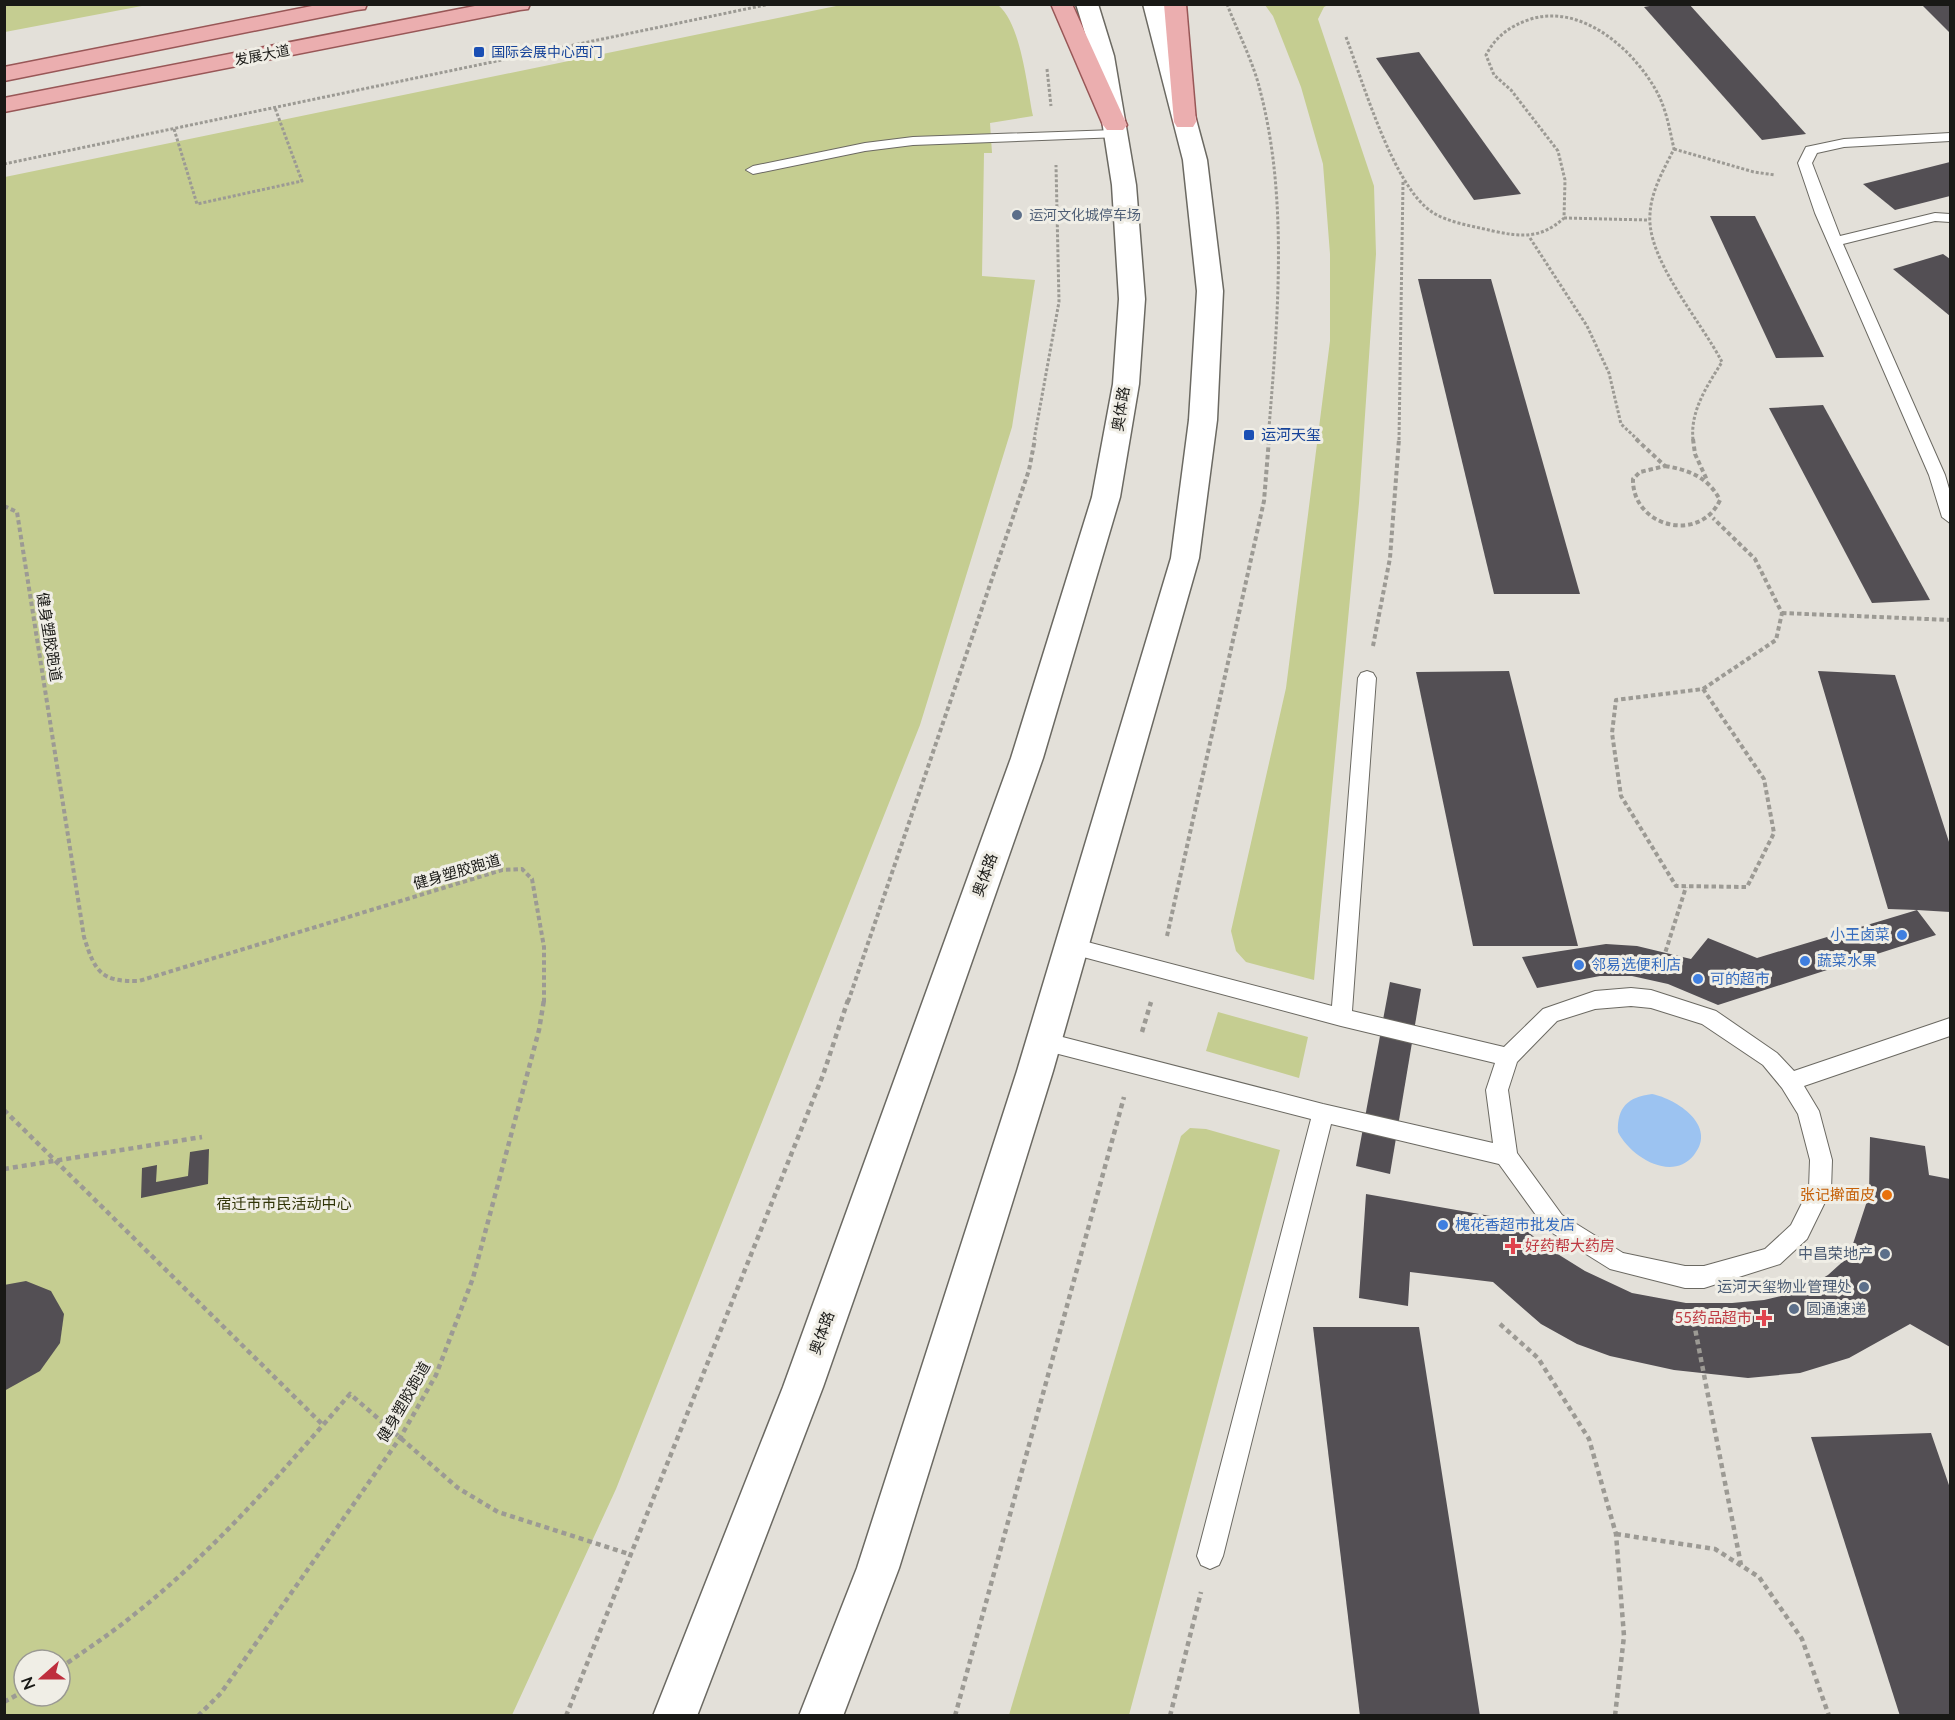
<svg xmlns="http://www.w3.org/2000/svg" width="1955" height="1720" viewBox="0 0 1955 1720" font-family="Lato,'Noto Sans SC',sans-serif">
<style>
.green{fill:#c5cd91;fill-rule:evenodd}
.water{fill:#9cc3f1}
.building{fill:#534f54}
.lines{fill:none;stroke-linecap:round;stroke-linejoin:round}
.lane-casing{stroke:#6b6962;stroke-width:2}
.secondary-casing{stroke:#6b6962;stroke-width:3}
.primary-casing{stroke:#985757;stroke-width:3}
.path-far2{stroke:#9c9a94;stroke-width:3;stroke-dasharray:3 2;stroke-linecap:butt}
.path-far1{stroke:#9c9a94;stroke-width:4;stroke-dasharray:4.5 3;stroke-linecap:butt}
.path{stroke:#9c9a94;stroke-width:4.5;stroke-dasharray:5 4;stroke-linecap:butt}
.lane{fill:#fff;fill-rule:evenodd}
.secondary{fill:#fff;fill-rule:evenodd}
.primary{fill:#ebaeaf;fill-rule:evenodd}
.transit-dot{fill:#1a4fb4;stroke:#f0eee6;stroke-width:2}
.service-dot{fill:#5c6f8a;stroke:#f0eee6;stroke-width:2}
.shop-dot{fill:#3f7fe0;stroke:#f0eee6;stroke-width:2}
.food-dot{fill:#e8710a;stroke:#f0eee6;stroke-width:2}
.health-dot{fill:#e0444e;stroke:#f0eee6;stroke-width:2}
.labels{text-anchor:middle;stroke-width:6;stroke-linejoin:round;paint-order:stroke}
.far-transit-label{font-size:14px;fill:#164399;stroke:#f0eee6;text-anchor:start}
.far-street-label{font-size:14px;fill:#191916;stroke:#f0eee6}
.far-service-label{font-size:14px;fill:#4e5e75;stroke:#f0eee6;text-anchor:start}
.street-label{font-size:15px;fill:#191916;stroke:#f0eee6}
.transit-label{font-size:15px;fill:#164399;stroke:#f0eee6;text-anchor:start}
.shop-label{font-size:15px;fill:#366cbe;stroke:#f0eee6;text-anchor:start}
.food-label{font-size:15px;fill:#c56008;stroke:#f0eee6;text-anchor:end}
.park-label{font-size:15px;fill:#303406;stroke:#f0eee6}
.health-label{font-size:15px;fill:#be3a42;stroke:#f0eee6;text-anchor:start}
.service-label{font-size:15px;fill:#4e5e75;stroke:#f0eee6;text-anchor:end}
</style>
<rect width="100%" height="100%" fill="#e3e0d9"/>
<!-- green -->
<g class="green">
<path d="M 5,4 L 147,4 L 147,5 L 5,32 Z"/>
<path d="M 841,5 L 998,5 C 1021,23 1027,87 1033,116 L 990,123 L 992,153 L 984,153 L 982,276 L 1035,280 L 1012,427 L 920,725 L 616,1489 L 512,1715 L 5,1715 L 5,177 ZM 24,1660 L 60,1660 L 60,1696 L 24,1696 Z"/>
<path d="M 1265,5 L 1328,5 L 1324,7 L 1318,19 L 1374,186 L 1376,254 L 1359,503 L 1314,980 L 1246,962 L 1236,951 L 1231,931 L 1286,688 L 1330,341 L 1330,254 L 1323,164 L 1301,87 L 1273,16 Z"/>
<path d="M 1218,1012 L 1308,1037 L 1299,1078 L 1206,1051 Z"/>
<path d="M 1190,1128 L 1206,1129 L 1280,1150 L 1129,1715 L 1009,1715 L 1181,1136 Z"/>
</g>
<!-- water -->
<path class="water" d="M 1652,1094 C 1677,1099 1718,1126 1694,1155 C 1671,1183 1630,1156 1618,1132 C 1617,1107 1628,1097 1652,1094 Z"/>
<!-- building -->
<g class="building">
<path d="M 1661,4 L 1689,4 L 1806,134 L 1762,140 L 1644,7 Z"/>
<path d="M 1921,4 L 1950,4 L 1950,33 Z"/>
<path d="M 1419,52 L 1521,194 L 1474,200 L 1376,58 Z"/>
<path d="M 1950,162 L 1950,196 L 1895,210 L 1863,184 Z"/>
<path d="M 1710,216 L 1755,216 L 1824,357 L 1776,358 Z"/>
<path d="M 1943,254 L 1950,259 L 1950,316 L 1893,269 Z"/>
<path d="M 1418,279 L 1491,279 L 1580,594 L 1494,594 Z"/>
<path d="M 1823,405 L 1930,600 L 1872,603 L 1769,408 Z"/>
<path d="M 1509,671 L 1578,946 L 1473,946 L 1416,672 Z"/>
<path d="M 1818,671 L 1895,675 L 1950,845 L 1950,912 L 1917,910 L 1936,935 L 1718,1005 L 1668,984 L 1632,976 L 1600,976 L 1537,988 L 1522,957 L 1606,944 L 1637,946 L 1691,959 L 1708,938 L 1757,958 L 1917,910 L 1888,909 Z"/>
<path d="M 1390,982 L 1421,989 L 1390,1174 L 1356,1166 Z"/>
<path d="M 1870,1137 L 1925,1146 L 1929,1175 L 1950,1179 L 1950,1347 L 1910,1324 L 1849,1358 L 1800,1373 L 1748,1378 L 1674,1370 L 1610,1356 L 1577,1344 L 1541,1324 L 1493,1282 L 1410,1272 L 1408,1306 L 1359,1298 L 1366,1194 L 1513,1220 L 1548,1248 L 1585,1271 L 1632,1293 L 1686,1303 L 1732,1303 L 1764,1300 L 1799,1292 L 1828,1275 L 1849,1256 L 1869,1195 Z"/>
<path d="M 209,1149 L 208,1184 L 141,1198 L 142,1168 L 157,1165 L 156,1182 L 188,1176 L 190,1152 Z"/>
<path d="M 26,1281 L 51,1291 L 64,1314 L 60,1343 L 40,1371 L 4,1391 L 4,1285 Z"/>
<path d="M 1313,1327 L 1419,1327 L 1480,1716 L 1360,1716 Z"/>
<path d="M 1931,1433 L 1950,1488 L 1950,1716 L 1900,1716 L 1811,1437 Z"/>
</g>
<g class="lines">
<defs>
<g id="lane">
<path d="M 1115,130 L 1120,131 L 1120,137 L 913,145 L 865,151 L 753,174 L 746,170 L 753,166 L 865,143 L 913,137 Z"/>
<path d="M 1950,133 L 1950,141 L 1844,147 L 1817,153 L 1812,163 L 1840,236 L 1935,213 L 1950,214 L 1950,222 L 1935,221 L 1843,244 L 1945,475 L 1950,492 L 1950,523 L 1942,517 L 1929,475 L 1815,213 L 1798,163 L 1806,147 L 1844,139 Z"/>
<path d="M 1367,671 L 1373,673 L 1376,678 L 1352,1011 L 1504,1047 L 1543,1009 L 1595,991 L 1631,988 L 1651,990 L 1716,1011 L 1777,1053 L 1794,1071 L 1950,1018 L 1950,1036 L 1804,1086 L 1819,1111 L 1832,1160 L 1831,1190 L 1807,1239 L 1780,1264 L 1704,1288 L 1685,1288 L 1610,1269 L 1546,1229 L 1499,1164 L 1331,1124 L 1223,1556 L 1219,1565 L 1210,1569 L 1201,1565 L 1197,1556 L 1311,1119 L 1043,1050 L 1036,1047 L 1033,1041 L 1036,1035 L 1043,1032 L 1323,1104 L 1493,1143 L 1486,1090 L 1495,1063 L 1341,1026 L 1072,954 L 1065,952 L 1062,946 L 1065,940 L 1072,938 L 1332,1006 L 1358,678 L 1361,673 ZM 1631,1006 L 1651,1008 L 1702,1024 L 1763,1065 L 1782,1088 L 1798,1114 L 1810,1160 L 1809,1189 L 1791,1225 L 1765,1249 L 1704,1266 L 1685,1266 L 1623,1253 L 1562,1215 L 1517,1153 L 1508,1090 L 1517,1062 L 1557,1021 L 1595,1009 Z"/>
</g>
<g id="secondary">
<path d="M 1076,4 L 1098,4 L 1114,56 L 1136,185 L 1145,299 L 1139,384 L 1120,497 L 1043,758 L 823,1387 L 697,1716 L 653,1716 L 783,1387 L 1011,758 L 1092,497 L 1113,384 L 1119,299 L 1112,185 L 1092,56 Z"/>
<path d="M 1143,4 L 1165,4 L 1207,160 L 1223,291 L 1217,420 L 1199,558 L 1053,1071 L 899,1568 L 843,1716 L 799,1716 L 857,1568 L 1017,1071 L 1171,558 L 1189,420 L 1197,291 L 1183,160 Z"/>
</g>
<g id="primary">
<path d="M 322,4 L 367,4 L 365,9 L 357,10 L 4,81 L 4,67 Z"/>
<path d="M 485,4 L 530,4 L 528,9 L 520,10 L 4,112 L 4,98 Z"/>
<path d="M 1051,4 L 1072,4 L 1127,125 L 1123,130 L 1107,130 L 1103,125 Z"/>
<path d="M 1164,4 L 1186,4 L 1196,122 L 1193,127 L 1177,127 L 1174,122 Z"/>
</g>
</defs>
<!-- lane casing -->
<use href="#lane" class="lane-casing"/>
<!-- secondary casing -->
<use href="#secondary" class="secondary-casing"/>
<!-- primary casing -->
<use href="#primary" class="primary-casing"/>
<!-- path-far2 -->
<g class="path-far2">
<path d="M 1227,4 C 1238,33 1254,63 1261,94 C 1289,204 1277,328 1268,440"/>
<path d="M 1346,37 C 1363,82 1393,186 1432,212 C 1449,223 1473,226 1493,231 C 1521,237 1541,239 1564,218 L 1565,180 L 1558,151 L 1511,90 L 1494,75 L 1486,55 C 1496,36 1510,26 1531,19 C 1583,3 1637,52 1659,96 C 1667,113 1670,131 1674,149 C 1664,169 1651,191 1650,214 C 1646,259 1701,321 1722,362 C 1707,386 1690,411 1693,440"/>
<path d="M 1047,69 L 1051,106"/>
<path d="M 174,129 L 197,204 L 302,181 L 275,108"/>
<path d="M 1674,149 L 1754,172 L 1775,175"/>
<path d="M 4,164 L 770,4"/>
<path d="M 1564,218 L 1648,220"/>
<path d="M 1530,238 L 1587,326 L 1609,373 L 1621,424 L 1638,440"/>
<path d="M 1034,440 L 1059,302 L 1056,165"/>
<path d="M 1399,440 L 1403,182"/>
</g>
<!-- path-far1 -->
<g class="path-far1">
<path d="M 1636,439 L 1665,466"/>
<path d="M 1693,439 L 1695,454 L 1707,480"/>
<path d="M 1665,466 C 1689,470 1708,477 1720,500 C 1700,544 1632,527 1633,479 L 1640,472 Z"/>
<path d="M 4,506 L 17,512 L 84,937 C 95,972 101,982 139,981 L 502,870 L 522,869 L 532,879 L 544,947 L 544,1002"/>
<path d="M 1782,613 L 1950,620"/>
<path d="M 1373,646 L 1390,558 L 1399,439"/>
<path d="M 1703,689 L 1764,779 L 1774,833 L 1747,887 L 1676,886 L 1621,796 L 1612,733 L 1616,700 Z"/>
<path d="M 1703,689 L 1776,640 L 1782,613 L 1755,559 L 1713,518"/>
<path d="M 1167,936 L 1264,501 L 1269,439"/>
<path d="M 1661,966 L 1686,887"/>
<path d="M 848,1002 L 1029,470 L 1035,439"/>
</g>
<!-- path -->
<g class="path">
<path d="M 1142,1032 L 1151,1002"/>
<path d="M 4,1110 L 323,1425"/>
<path d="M 4,1169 L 202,1137"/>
<path d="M 1692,1313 L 1741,1565"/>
<path d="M 1500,1324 L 1538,1358 L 1589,1439 L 1616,1534 L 1624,1636 L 1615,1716"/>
<path d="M 1616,1534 L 1715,1549 L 1759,1577 L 1802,1639 L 1829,1716"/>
<path d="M 60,1668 C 84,1651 109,1635 131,1617 C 213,1553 282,1472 350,1394 L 458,1488 L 498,1512 L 632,1555"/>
<path d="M 4,1702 L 24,1691"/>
<path d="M 198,1716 L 221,1693 L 400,1438 L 436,1375 L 473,1278 L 539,1030 L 544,1000"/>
<path d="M 566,1716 L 823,1075 L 848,1000"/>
<path d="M 955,1716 L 1124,1097"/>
<path d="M 1170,1716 L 1201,1592"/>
</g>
<!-- lane -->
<use href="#lane" class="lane"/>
<!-- secondary -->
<use href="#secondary" class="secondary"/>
<!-- primary -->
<use href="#primary" class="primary"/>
</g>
<!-- markers -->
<g class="transit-dot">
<rect x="473" y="46" width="12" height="12" rx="3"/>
<rect x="1243" y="429" width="12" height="12" rx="3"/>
</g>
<g class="service-dot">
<circle cx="1017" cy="215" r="6"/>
<circle cx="1885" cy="1254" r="6"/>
<circle cx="1864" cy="1287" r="6"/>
<circle cx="1794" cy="1309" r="6"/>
</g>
<g class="shop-dot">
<circle cx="1902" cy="935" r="6"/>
<circle cx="1805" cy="961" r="6"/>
<circle cx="1579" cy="965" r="6"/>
<circle cx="1698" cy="979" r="6"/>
<circle cx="1443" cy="1225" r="6"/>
</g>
<circle class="food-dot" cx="1887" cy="1195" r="6"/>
<g class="health-dot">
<path d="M1510 1237h6v6h6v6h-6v6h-6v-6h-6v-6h6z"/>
<path d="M1761 1309h6v6h6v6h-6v6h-6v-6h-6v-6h6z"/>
</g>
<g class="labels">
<!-- far-transit labels -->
<g class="far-transit-label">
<text x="491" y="57">国际会展中心西门</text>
</g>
<!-- far-street labels -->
<g class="far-street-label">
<text transform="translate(262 55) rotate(-11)" y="5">发展大道</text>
</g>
<!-- far-service labels -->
<g class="far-service-label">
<text x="1029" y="220">运河文化城停车场</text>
</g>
<!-- street labels -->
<g class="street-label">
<text transform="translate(1121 409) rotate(-81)" y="5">奥体路</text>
<text transform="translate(49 637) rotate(81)" y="5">健身塑胶跑道</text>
<text transform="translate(457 872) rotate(-16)" y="5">健身塑胶跑道</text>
<text transform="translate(985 875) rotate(-70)" y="5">奥体路</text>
<text transform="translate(822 1333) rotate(-70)" y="5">奥体路</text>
<text transform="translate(404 1402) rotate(-60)" y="5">健身塑胶跑道</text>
</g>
<!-- transit labels -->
<g class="transit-label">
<text x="1261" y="440">运河天玺</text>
</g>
<!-- shop labels -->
<g class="shop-label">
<text x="1890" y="940" text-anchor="end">小王卤菜</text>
<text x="1817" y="966">蔬菜水果</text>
<text x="1591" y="970">邻易选便利店</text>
<text x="1710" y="984">可的超市</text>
<text x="1455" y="1230">槐花香超市批发店</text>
</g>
<!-- food labels -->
<g class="food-label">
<text x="1875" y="1200">张记擀面皮</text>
</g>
<!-- park labels -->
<g class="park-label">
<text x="284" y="1209">宿迁市市民活动中心</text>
</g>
<!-- health labels -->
<g class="health-label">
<text x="1525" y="1251">好药帮大药房</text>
<text x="1752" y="1323" text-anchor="end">55药品超市</text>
</g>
<!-- service labels -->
<g class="service-label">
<text x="1873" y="1259">中昌荣地产</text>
<text x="1852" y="1292">运河天玺物业管理处</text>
<text x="1806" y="1314" text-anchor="start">圆通速递</text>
</g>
</g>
<!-- border -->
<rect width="1955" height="1720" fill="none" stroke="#191916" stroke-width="12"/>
<!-- north arrow -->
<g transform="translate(42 1678) rotate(249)"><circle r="28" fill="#f0eee6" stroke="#9a9993" stroke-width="1.5"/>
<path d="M0-4.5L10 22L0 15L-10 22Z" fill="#be2e3d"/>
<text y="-9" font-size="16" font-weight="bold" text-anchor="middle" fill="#191916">N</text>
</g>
</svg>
